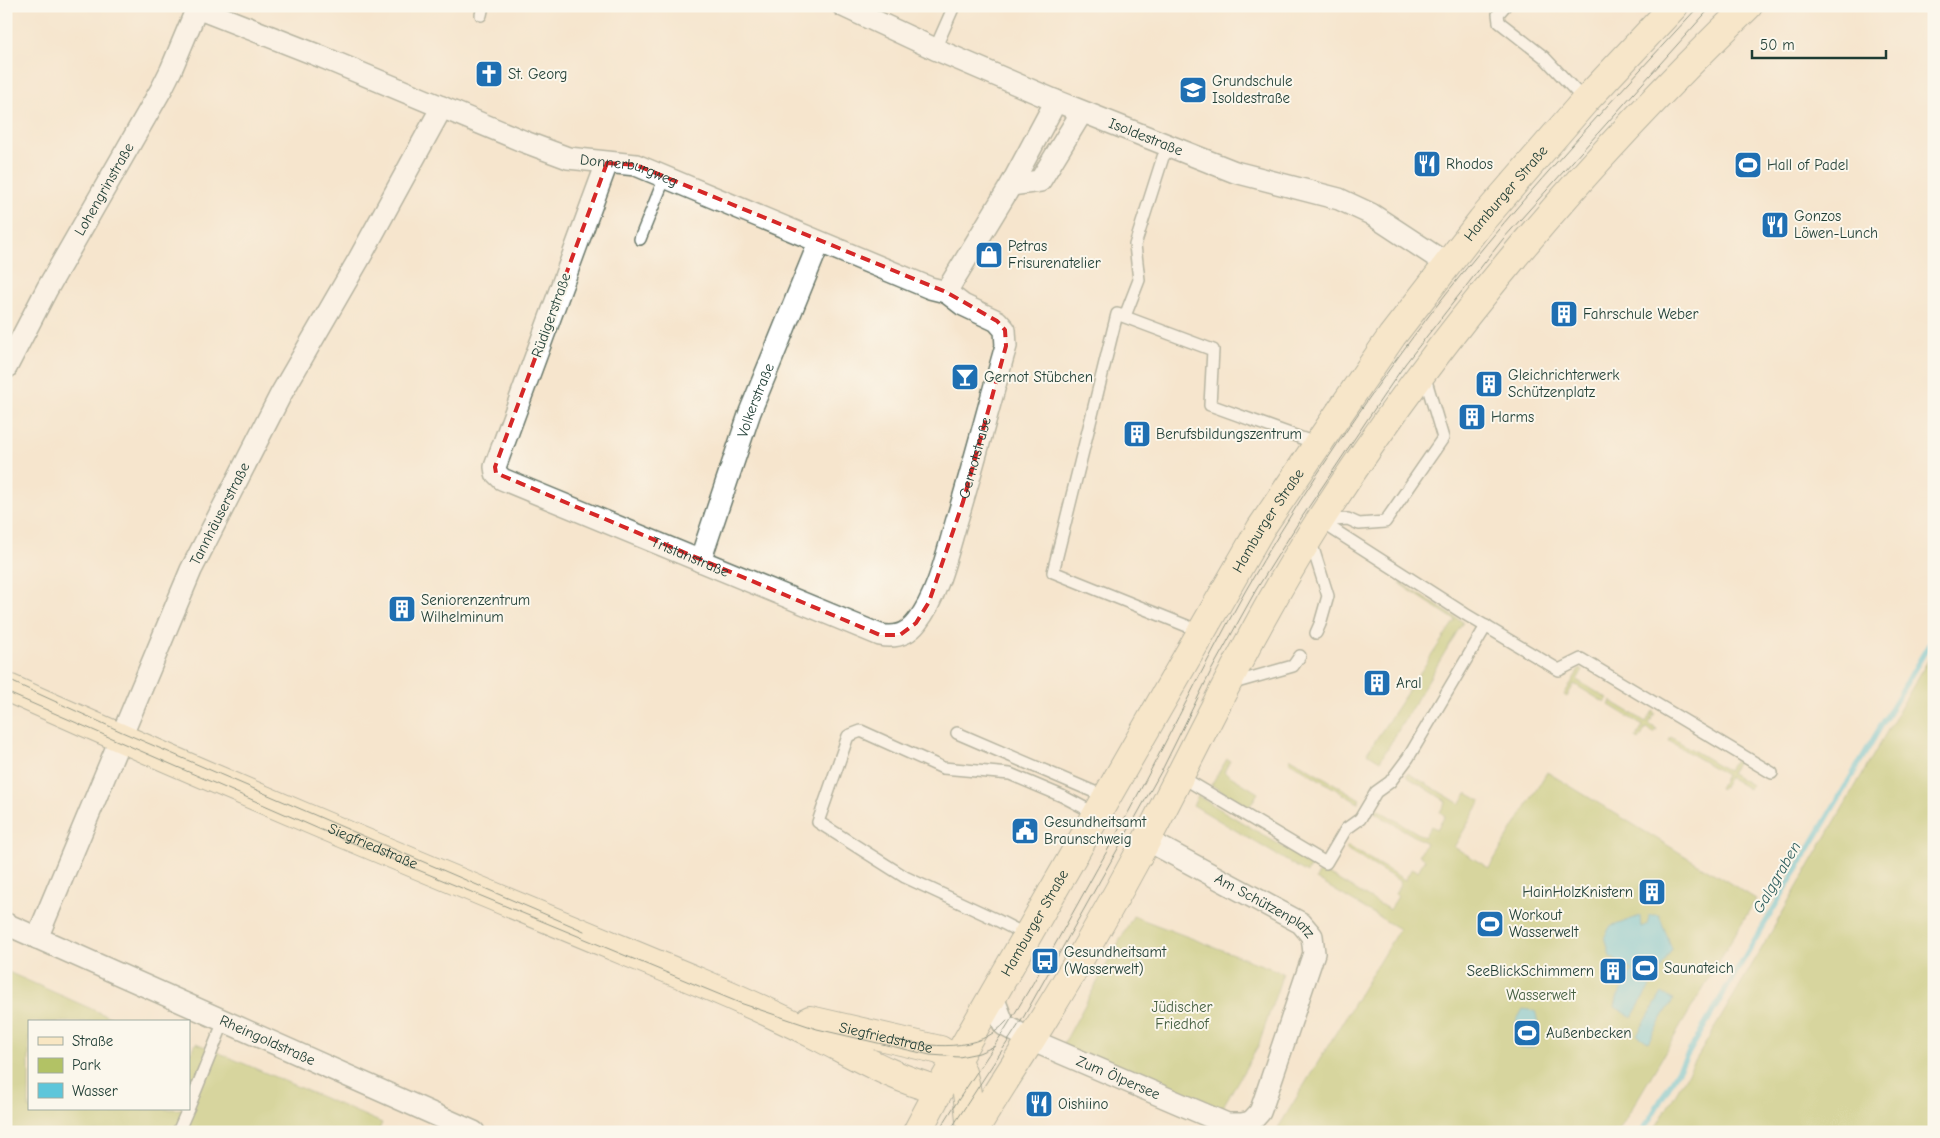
<svg xmlns="http://www.w3.org/2000/svg" width="1940" height="1138" viewBox="0 0 1940 1138" font-family="'Comic Neue',sans-serif">
<style>
.green{fill:#b2c265;stroke:#68804c}
.water{fill:#5ec6da;stroke:#3e8287}
.lines{fill:none;stroke-linecap:round;stroke-linejoin:round}
.stream{stroke:#5ec6da;stroke-width:5.5}
.lane-casing{stroke:#6a786a;stroke-width:14}
.street-casing{stroke:#6a786a;stroke-width:24}
.secondary-casing{stroke:#6a786a;stroke-width:30}
.lane{stroke:#fff;stroke-width:11}
.street{stroke:#fff;stroke-width:21}
.secondary{stroke:#f9e7c3;stroke-width:28}
.tram{stroke:#1f3d34;stroke-width:1}
.marked{fill:none;stroke:#d62828;stroke-width:4;stroke-dasharray:10 6;stroke-linejoin:round}
.labels{text-anchor:middle;stroke-width:4;stroke-linejoin:round;paint-order:stroke}
.poi-label{font-size:15px;fill:#1f3d34;stroke:#fbf7ec;text-anchor:start}
.street-label{font-size:15px;fill:#1f3d34;stroke:#fbf7ec}
.park-label{font-size:15px;fill:#445e40;stroke:#fbf7ec}
.water-label{font-size:16px;font-style:italic;fill:#2f5f5e;stroke:#fbf7ec}
</style>
<rect width="100%" height="100%" fill="#fbf7ec"/>
<filter id="ink" filterUnits="userSpaceOnUse"><feTurbulence type="fractalNoise" baseFrequency=".02" numOctaves="2"/><feDisplacementMap in="SourceGraphic" scale="10" xChannelSelector="R" yChannelSelector="G"/><feConvolveMatrix kernelMatrix="1 2 1 2 8 2 1 2 1" color-interpolation-filters="sRGB"/></filter>
<filter id="wash" filterUnits="userSpaceOnUse"><feTurbulence type="fractalNoise" baseFrequency=".0096" numOctaves="4" result="noise"/><feDisplacementMap in="SourceGraphic" scale="20" xChannelSelector="R" yChannelSelector="G"/><feGaussianBlur stdDeviation="1.12" result="paint"/><feColorMatrix in="noise" values="0 0 0 0 0 0 0 0 0 0 0 0 0 0 0 0 0 1.4 0 .05"/><feComposite in="paint" operator="in"/></filter>
<g filter="url(#wash)">
<rect width="100%" height="100%" fill="#f6e5cd"/>
<!-- green -->
<g class="green">
<path d="M 1401,583 L 1463,622 L 1380,761 L 1367,753 L 1455,620 L 1400,584 Z"/>
<path d="M 1934,650 L 1934,1132 L 1653,1132 L 1759,953 Z"/>
<path d="M 1580,668 L 1583,670 L 1577,680 L 1608,699 L 1605,703 L 1574,684 L 1567,697 L 1564,695 Z"/>
<path d="M 1611,701 L 1646,722 L 1653,711 L 1655,713 L 1649,724 L 1657,729 L 1654,733 L 1646,728 L 1639,740 L 1636,738 L 1643,726 L 1609,705 Z"/>
<path d="M 1671,737 L 1728,771 L 1735,761 L 1738,762 L 1731,773 L 1751,785 L 1749,789 L 1729,777 L 1722,789 L 1719,788 L 1726,775 L 1669,741 Z"/>
<path d="M 1291,758 L 1360,799 L 1358,803 L 1289,761 Z"/>
<path d="M 1227,759 L 1230,761 L 1224,772 L 1258,793 L 1249,807 L 1211,785 Z"/>
<path d="M 1547,772 L 1756,899 L 1618,1132 L 1284,1132 L 1278,1128 L 1399,929 L 1316,879 L 1321,870 L 1390,910 L 1398,896 L 1395,894 L 1401,882 L 1346,849 L 1348,846 L 1405,880 L 1412,868 L 1418,871 L 1425,859 L 1419,855 L 1426,843 L 1375,813 L 1377,809 L 1424,837 L 1431,826 L 1437,829 L 1445,816 L 1440,812 L 1446,801 L 1406,776 L 1408,773 L 1460,804 L 1467,793 L 1481,801 L 1454,847 L 1489,868 Z"/>
<path d="M 1198,796 L 1312,864 L 1307,873 L 1193,805 Z"/>
<path d="M 1133,916 L 1283,973 L 1258,1047 L 1219,1113 L 1062,1047 Z"/>
<path d="M 6,971 L 121,1022 L 29,1022 L 29,1109 L 189,1109 L 189,1051 L 192,1052 L 196,1043 L 382,1123 L 378,1132 L 6,1132 Z"/>
</g>
<!-- water -->
<g class="water">
<path d="M 1649,915 L 1659,915 L 1672,949 L 1632,1017 L 1615,1007 L 1617,998 L 1632,970 L 1610,957 L 1605,936 L 1610,927 L 1640,916 L 1641,927 L 1648,924 Z"/>
<path d="M 1662,993 L 1673,1000 L 1648,1042 L 1637,1035 Z"/>
<path d="M 1523,1009 L 1535,1011 C 1539,1020 1538,1039 1534,1047 L 1521,1049 L 1515,1023 Z"/>
</g>
<g class="lines">
<!-- stream -->
<path class="stream" d="M 1642,1132 L 1934,636"/>
</g>
</g>
<g filter="url(#ink)">
<g class="lines">
<defs>
<g id="lane">
<path d="M 1505,6 L 1498,14 L 1499,22 L 1544,57 L 1585,101"/>
<path d="M 481,15 L 483,6"/>
<path d="M 935,49 L 954,6"/>
<path d="M 640,239 L 665,177"/>
<path d="M 1125,316 L 1139,280 L 1135,245 L 1163,157 L 1171,147"/>
<path d="M 1320,521 L 1465,614 L 1559,670 L 1581,659 L 1772,773"/>
<path d="M 1321,521 L 1348,519 L 1359,524 L 1385,522 L 1443,438 L 1424,374"/>
<path d="M 1311,542 L 1328,596 L 1320,624 L 1316,633"/>
<path d="M 1202,632 L 1053,572 L 1117,314 L 1213,350 L 1210,405 L 1318,444"/>
<path d="M 1230,684 L 1293,666 L 1300,656"/>
<path d="M 957,733 L 1106,797"/>
<path d="M 1180,776 L 1326,863 L 1346,829 L 1360,819 L 1376,792 L 1390,782 L 1408,758 L 1486,626"/>
<path d="M 1028,936 L 993,918 L 905,877 L 818,822 L 848,736 L 861,731 L 943,768 L 1010,774 L 1062,796 L 1098,815"/>
<path d="M 189,1107 L 224,1021"/>
<path d="M 178,1132 L 188,1109"/>
</g>
<g id="street">
<path id="s1" d="M 192,6 L 322,57 L 525,142 L 568,158 L 636,165 L 930,288 L 946,292 L 1011,185 L 1056,101"/>
<path id="s2" d="M 843,6 L 935,49 L 1056,101 L 1235,172 L 1339,199 L 1371,214 L 1447,264"/>
<path id="s3" d="M 607,163 L 495,467 L 496,473 L 502,479 L 880,635 C 895,638 907,635 917,622 C 937,597 947,554 956,523 C 974,464 989,405 1006,346 L 1005,330 L 997,321 L 963,305 L 946,292"/>
<path d="M 1011,185 L 1040,181 L 1082,112"/>
<path id="s4" d="M 6,368 L 47,289 L 162,88 L 171,70 L 197,8"/>
<path id="s5" d="M 700,561 L 750,412 L 819,243"/>
<path id="s6" d="M 1147,840 L 1301,923 L 1312,936 L 1314,953 L 1264,1101 L 1260,1112 L 1251,1122"/>
<path id="s7" d="M 6,924 L 474,1132"/>
<path id="s8" d="M 37,938 L 191,570 L 281,394 L 359,259 L 442,107"/>
<path id="s9" d="M 993,997 L 1004,1025 L 1031,1040 L 1227,1124 L 1242,1124 L 1251,1122"/>
</g>
<g id="secondary">
<path id="s10" d="M 6,687 C 235,790 466,885 697,981 C 740,999 782,1018 823,1039 C 860,1058 898,1080 939,1090"/>
<path id="s11" d="M 810,1020 L 940,1050 C 946,1054 953,1057 957,1062 C 968,1079 969,1112 971,1132"/>
<path id="s12" d="M 917,1132 L 944,1081 L 1261,528 L 1318,444 L 1392,336 L 1482,220 L 1585,101 L 1674,6"/>
<path d="M 973,1132 C 992,1100 1012,1069 1032,1038 C 1072,974 1110,908 1146,841 C 1203,733 1254,623 1320,520 C 1441,332 1588,160 1748,6"/>
</g>
</defs>
<!-- lane casing -->
<use href="#lane" class="lane-casing"/>
<!-- street casing -->
<use href="#street" class="street-casing"/>
<!-- secondary casing -->
<use href="#secondary" class="secondary-casing"/>
<!-- lane -->
<use href="#lane" class="lane"/>
<!-- street -->
<use href="#street" class="street"/>
<!-- secondary -->
<use href="#secondary" class="secondary"/>
<!-- tram -->
<g class="tram">
<path d="M 6,679 L 122,732 L 584,931"/>
<path d="M 6,692 L 319,829 L 740,1003 L 817,1029 L 930,1055 L 959,1057 L 979,1053 L 995,1046"/>
<path d="M 892,1039 C 930,1047 978,1054 1007,1021"/>
<path d="M 938,1132 C 959,1097 984,1063 1005,1029 C 1043,969 1076,906 1111,844 C 1158,760 1199,673 1246,590 C 1291,511 1343,434 1396,360 C 1487,234 1594,120 1699,6"/>
<path d="M 949,1132 L 1023,1018 L 1162,770 L 1212,669 L 1256,590 L 1300,520 L 1369,417 L 1405,364 L 1503,239 L 1712,6"/>
</g>
</g>
</g>
<!-- marked area -->
<path d="M0 0H1940V1138H0ZM 607,163 L 636,165 L 946,292 L 997,321 L 1005,330 L 1006,346 L 963,502 L 929,602 L 916,623 L 900,635 L 880,635 L 496,473 L 495,467 Z" fill="#f6e5cd" fill-opacity=".55" fill-rule="evenodd"/>
<path class="marked" d="M 607,163 L 636,165 L 946,292 L 997,321 L 1005,330 L 1006,346 L 963,502 L 929,602 L 916,623 L 900,635 L 880,635 L 496,473 L 495,467 Z"/>
<!-- icons -->
<defs>
<symbol id="church-square" viewBox="-11 -11 22 22"><rect x="-9" y="-9" width="18" height="18" rx="4" fill="#1f6fb2" stroke="#fbf7ec"/><path d="M-1.2-6h2.4v3.5h3.3v2.4h-3.3V6h-2.4V-.1h-3.3v-2.4h3.3Z" fill="#fff"/></symbol>
<symbol id="school-square" viewBox="-11 -11 22 22"><rect x="-9" y="-9" width="18" height="18" rx="4" fill="#1f6fb2" stroke="#fbf7ec"/><path d="M0-5L7-2L0 1L-7-2ZM-4 1L0 2.5L4 1V4Q0 6-4 4Z" fill="#fff"/></symbol>
<symbol id="restaurant-square" viewBox="-11 -11 22 22"><rect x="-9" y="-9" width="18" height="18" rx="4" fill="#1f6fb2" stroke="#fbf7ec"/><path d="M-5-6h1v4h1v-4h1v4h1v-4h1v5L-1.5 .5V6h-2V.5L-5-1ZM5-6V6H3V1.5H1.5Q1.5-4 5-6Z" fill="#fff"/></symbol>
<symbol id="stadium-square" viewBox="-11 -11 22 22"><rect x="-9" y="-9" width="18" height="18" rx="4" fill="#1f6fb2" stroke="#fbf7ec"/><path d="M0-5a6.5 5 0 1 0 0 10a6.5 5 0 1 0 0-10ZM-3.5-1.8h7v3.6h-7Z" fill="#fff"/></symbol>
<symbol id="shop-square" viewBox="-11 -11 22 22"><rect x="-9" y="-9" width="18" height="18" rx="4" fill="#1f6fb2" stroke="#fbf7ec"/><path d="M-5-2.5h2.3a2.7 3.5 0 0 1 5.4 0H5L5.5 6h-11ZM-1.5-2.5h3a1.5 2.3 0 0 0-3 0Z" fill="#fff"/></symbol>
<symbol id="building-square" viewBox="-11 -11 22 22"><rect x="-9" y="-9" width="18" height="18" rx="4" fill="#1f6fb2" stroke="#fbf7ec"/><path d="M-4-6H4V6H1V3H-1V6H-4ZM-2.5-4.3h1.7v1.8h-1.7ZM.8-4.3h1.7v1.8H.8ZM-2.5-1h1.7V.8h-1.7ZM.8-1h1.7V.8H.8Z" fill="#fff"/></symbol>
<symbol id="bar-square" viewBox="-11 -11 22 22"><rect x="-9" y="-9" width="18" height="18" rx="4" fill="#1f6fb2" stroke="#fbf7ec"/><path d="M-6-5H6L.8 .8V4.5H3.5V6h-7V4.5H-.8V.8Z" fill="#fff"/></symbol>
<symbol id="civic-square" viewBox="-11 -11 22 22"><rect x="-9" y="-9" width="18" height="18" rx="4" fill="#1f6fb2" stroke="#fbf7ec"/><path d="M-.6-6.5H3V-4.5H.6V-3L4-1V1h2V6H-6V1h2V-1L-.6-3ZM-1.2 2.5V6h2.4V2.5Z" fill="#fff"/></symbol>
<symbol id="bus-square" viewBox="-11 -11 22 22"><rect x="-9" y="-9" width="18" height="18" rx="4" fill="#1f6fb2" stroke="#fbf7ec"/><path d="M-5-6H5V4H4V6H2V4H-2V6H-4V4H-5ZM-3.5-4V0h7V-4ZM-3.5 1.2v1.5H-2V1.2ZM2 1.2v1.5H3.5V1.2Z" fill="#fff"/></symbol>
</defs>
<g fill-rule="evenodd">
<use href="#church-square" x="473" y="58" width="32" height="32"/>
<use href="#school-square" x="1177" y="74" width="32" height="32"/>
<use href="#restaurant-square" x="1411" y="148" width="32" height="32"/>
<use href="#stadium-square" x="1732" y="149" width="32" height="32"/>
<use href="#restaurant-square" x="1759" y="209" width="32" height="32"/>
<use href="#shop-square" x="973" y="239" width="32" height="32"/>
<use href="#building-square" x="1548" y="298" width="32" height="32"/>
<use href="#bar-square" x="949" y="361" width="32" height="32"/>
<use href="#building-square" x="1473" y="368" width="32" height="32"/>
<use href="#building-square" x="1456" y="401" width="32" height="32"/>
<use href="#building-square" x="1121" y="418" width="32" height="32"/>
<use href="#building-square" x="386" y="593" width="32" height="32"/>
<use href="#building-square" x="1361" y="667" width="32" height="32"/>
<use href="#civic-square" x="1009" y="815" width="32" height="32"/>
<use href="#building-square" x="1636" y="876" width="32" height="32"/>
<use href="#stadium-square" x="1474" y="908" width="32" height="32"/>
<use href="#bus-square" x="1029" y="945" width="32" height="32"/>
<use href="#stadium-square" x="1629" y="952" width="32" height="32"/>
<use href="#building-square" x="1597" y="955" width="32" height="32"/>
<use href="#stadium-square" x="1511" y="1017" width="32" height="32"/>
<use href="#restaurant-square" x="1023" y="1088" width="32" height="32"/>
</g>
<g class="labels">
<!-- poi labels -->
<g class="poi-label">
<text x="508" y="79">St. Georg</text>
<text x="1212" y="86">Grundschule<tspan x="1212" dy="17">Isoldestraße</tspan></text>
<text x="1446" y="169">Rhodos</text>
<text x="1767" y="170">Hall of Padel</text>
<text x="1794" y="221">Gonzos<tspan x="1794" dy="17">Löwen-Lunch</tspan></text>
<text x="1008" y="251">Petras<tspan x="1008" dy="17">Frisurenatelier</tspan></text>
<text x="1583" y="319">Fahrschule Weber</text>
<text x="1508" y="380">Gleichrichterwerk<tspan x="1508" dy="17">Schützenplatz</tspan></text>
<text x="984" y="382">Gernot Stübchen</text>
<text x="1491" y="422">Harms</text>
<text x="1156" y="439">Berufsbildungszentrum</text>
<text x="421" y="605">Seniorenzentrum<tspan x="421" dy="17">Wilhelminum</tspan></text>
<text x="1396" y="688">Aral</text>
<text x="1044" y="827">Gesundheitsamt<tspan x="1044" dy="17">Braunschweig</tspan></text>
<text x="1633" y="897" text-anchor="end">HainHolzKnistern</text>
<text x="1509" y="920">Workout<tspan x="1509" dy="17">Wasserwelt</tspan></text>
<text x="1064" y="957">Gesundheitsamt<tspan x="1064" dy="17">(Wasserwelt)</tspan></text>
<text x="1664" y="973">Saunateich</text>
<text x="1594" y="976" text-anchor="end">SeeBlickSchimmern</text>
<text x="1546" y="1038">Außenbecken</text>
<text x="1058" y="1109">Oishiino</text>
</g>
<!-- street labels -->
<g class="street-label">
<text dy="5" stroke="none"><textPath href="#s2" startOffset="330">Isoldestraße</textPath></text>
<text dy="5" stroke="none"><textPath href="#s1" startOffset="468">Donnerburgweg</textPath></text>
<text dy="5" stroke="none"><textPath href="#s4" startOffset="204">Lohengrinstraße</textPath></text>
<text dy="5" stroke="none"><textPath href="#s12" startOffset="1110">Hamburger Straße</textPath></text>
<text transform="translate(551 315) rotate(-70)" y="5">Rüdigerstraße</text>
<text dy="5" stroke="none"><textPath href="#s5" startOffset="170">Volkerstraße</textPath></text>
<text dy="5" stroke="none"><textPath href="#s3" startOffset="964">Gernotstraße</textPath></text>
<text dy="5" stroke="none"><textPath href="#s8" startOffset="462">Tannhäuserstraße</textPath></text>
<text dy="5" stroke="none"><textPath href="#s12" startOffset="705">Hamburger Straße</textPath></text>
<text dy="5" stroke="none"><textPath href="#s3" startOffset="542">Tristanstraße</textPath></text>
<text dy="5" stroke="none"><textPath href="#s10" startOffset="400">Siegfriedstraße</textPath></text>
<text dy="5" stroke="none"><textPath href="#s6" startOffset="135">Am Schützenplatz</textPath></text>
<text dy="5" stroke="none"><textPath href="#s12" startOffset="240">Hamburger Straße</textPath></text>
<text dy="5" stroke="none"><textPath href="#s11" startOffset="78">Siegfriedstraße</textPath></text>
<text dy="5" stroke="none"><textPath href="#s7" startOffset="286">Rheingoldstraße</textPath></text>
<text dy="5" stroke="none"><textPath href="#s9" startOffset="156">Zum Ölpersee</textPath></text>
</g>
<!-- park labels -->
<g class="park-label">
<text x="1541" y="1000">Wasserwelt</text>
<text x="1182" y="1012">Jüdischer<tspan x="1182" dy="17">Friedhof</tspan></text>
</g>
<!-- water labels -->
<g class="water-label">
<text transform="translate(1776 877) rotate(-60)" y="6">Galggraben</text>
</g>
</g>
<!-- margin -->
<rect width="1940" height="1138" fill="none" stroke="#fbf7ec" stroke-width="25"/>
<!-- legend -->
<rect x="28" y="1020" width="162" height="90" fill="#fbf7ec" stroke="#a3ada2"/>
<rect x="38" y="1037" width="25" height="8" fill="#f9e7c3" stroke="#a3ada2"/>
<text x="72" y="1046" font-size="15" fill="#1f3d34">Straße</text>
<rect x="38" y="1058" width="25" height="15" fill="#b2c265" stroke="#a3ada2"/>
<text x="72" y="1070" font-size="15" fill="#1f3d34">Park</text>
<rect x="38" y="1083" width="25" height="15" fill="#5ec6da" stroke="#a3ada2"/>
<text x="72" y="1096" font-size="15" fill="#1f3d34">Wasser</text>
<!-- scale -->
<path d="M1752 50v8h134v-8" fill="none" stroke="#1f3d34" stroke-width="2.5"/>
<text x="1760" y="50" font-size="15" fill="#1f3d34" stroke="#fbf7ec" stroke-width="4" paint-order="stroke">50 m</text>
</svg>
